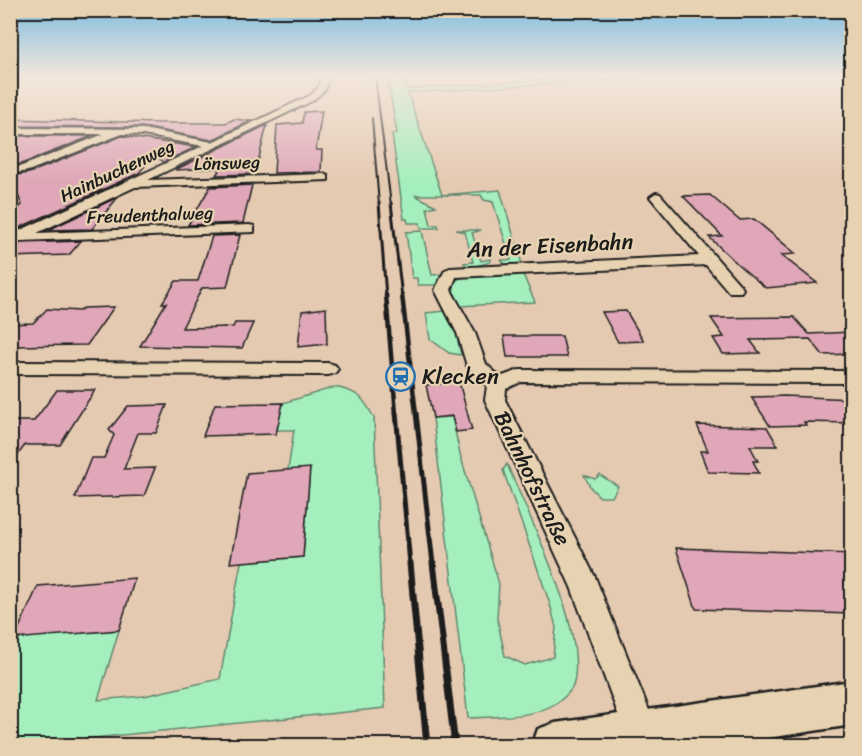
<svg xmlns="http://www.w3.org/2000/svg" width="862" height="756" viewBox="0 0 862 756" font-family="Sriracha,sans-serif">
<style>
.built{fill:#e3c0b4}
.green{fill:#a5efbe;stroke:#60866d;stroke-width:1.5}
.building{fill:#dfa7b8;stroke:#1c1c1c;stroke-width:1.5}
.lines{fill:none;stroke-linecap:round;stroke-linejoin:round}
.street-casing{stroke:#1c1c1c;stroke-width:4}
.secondary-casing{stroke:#1c1c1c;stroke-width:5}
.street{fill:#e7d3b1;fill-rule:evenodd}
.secondary{fill:#e7d3b1;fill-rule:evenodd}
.rail-far4{stroke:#1c1c1c;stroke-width:2}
.rail-far3{stroke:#1c1c1c;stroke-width:3}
.rail-far2{stroke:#1c1c1c;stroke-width:4.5}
.rail-far1{stroke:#1c1c1c;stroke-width:5}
.rail{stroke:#1c1c1c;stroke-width:7}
.labels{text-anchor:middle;stroke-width:4.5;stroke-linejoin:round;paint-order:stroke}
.far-street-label{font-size:18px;fill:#1c1c1c;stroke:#e7d3b1}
.street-label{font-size:22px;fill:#1c1c1c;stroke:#e7d3b1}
.poi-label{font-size:22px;fill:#1c1c1c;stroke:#e7d3b1;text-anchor:start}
</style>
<rect width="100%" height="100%" fill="#e5cab2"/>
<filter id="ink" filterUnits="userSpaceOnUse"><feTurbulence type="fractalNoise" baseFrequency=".0167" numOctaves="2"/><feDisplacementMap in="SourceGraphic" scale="12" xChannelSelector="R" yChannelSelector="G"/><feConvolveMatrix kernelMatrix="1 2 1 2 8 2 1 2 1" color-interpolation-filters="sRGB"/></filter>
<g filter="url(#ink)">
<!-- built -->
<path class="built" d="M 331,76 L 361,76 L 358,91 L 335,90 Z"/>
<!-- green -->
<g class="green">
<path d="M 387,76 L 403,76 L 407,89 L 603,76 L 641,78 L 408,93 L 442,195 L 500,190 L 522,264 L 505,264 L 501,260 L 511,260 L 493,202 L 484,200 L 481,195 L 415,195 L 436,206 L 427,208 L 431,225 L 438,225 L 439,228 L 421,228 L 420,223 L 408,223 L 407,219 L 404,219 L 392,134 L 397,133 Z"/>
<path d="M 456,230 L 481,230 L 472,233 L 481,261 L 491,259 L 490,262 L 473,267 L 465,265 L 464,263 L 473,262 L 465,232 Z"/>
<path d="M 422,231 L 432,275 L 444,274 L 436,285 L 418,285 L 417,278 L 412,278 L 406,232 Z"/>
<path d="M 521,270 L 535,302 L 460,306 L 453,294 L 455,281 L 464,276 Z"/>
<path d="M 445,311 L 456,332 L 461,355 L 449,353 L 430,339 L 426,313 Z"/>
<path d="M 335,387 C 359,392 363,397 374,418 L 385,708 L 45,743 L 11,742 L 11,638 L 119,630 L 98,700 L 144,696 L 220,679 L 241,562 L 303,557 L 310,469 L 288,470 L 294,430 L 277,430 L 283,403 Z"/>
<path d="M 452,417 L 460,454 L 499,584 L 497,618 L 505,656 L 525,665 L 553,657 L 556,627 L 550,604 L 503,470 L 507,464 C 528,515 589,633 573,686 C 571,691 563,699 558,702 C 533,719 497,716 468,718 L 433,418 Z"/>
<path d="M 584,475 L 595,479 L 600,475 L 618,486 L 612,497 L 600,497 L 591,488 Z"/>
</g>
<!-- building -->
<g class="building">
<path d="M 322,111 L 316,150 L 322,150 L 321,172 L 274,173 L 277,125 L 302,123 L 304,112 Z"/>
<path d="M 10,119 L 161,123 L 226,123 L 234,119 L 250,121 L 212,140 L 143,127 L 10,126 Z"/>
<path d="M 267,125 L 255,174 L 216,175 L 221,168 L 175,170 Z"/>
<path d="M 10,136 L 92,136 L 21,164 L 10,165 Z"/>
<path d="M 122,136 L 196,147 L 164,162 L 154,155 L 139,173 L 10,232 L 10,216 L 22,205 L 10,176 L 29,173 Z"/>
<path d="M 252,185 L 243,223 L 188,225 L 210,187 Z"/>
<path d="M 710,195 L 739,220 L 754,219 L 796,254 L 781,255 L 817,283 L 766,288 L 742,268 L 709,237 L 722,236 L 683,196 Z"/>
<path d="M 118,197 L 92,229 L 48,230 Z"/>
<path d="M 240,235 L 227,287 L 202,288 L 182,328 L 233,327 L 235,323 L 253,323 L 242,348 L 140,346 L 166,303 L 162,303 L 176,281 L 198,281 L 212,236 Z"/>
<path d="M 81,241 L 69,255 L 10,257 L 10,247 L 21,243 Z"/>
<path d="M 114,307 L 87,345 L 10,346 L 10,324 L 33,323 L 47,309 L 80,311 L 83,308 Z"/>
<path d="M 326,308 L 327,344 L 298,347 L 302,311 Z"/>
<path d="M 626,311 L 644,341 L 618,342 L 602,312 Z"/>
<path d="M 794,317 L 809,334 L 852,332 L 852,354 L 823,355 L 810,339 L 750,340 L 760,353 L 723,354 L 713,338 L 724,337 L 711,318 Z"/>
<path d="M 504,336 L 562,336 L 567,357 L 507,357 Z"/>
<path d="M 459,382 L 472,430 L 456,432 L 452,416 L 433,418 L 426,385 Z"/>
<path d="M 57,390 L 95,390 L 60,445 L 25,445 L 10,466 L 10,421 L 34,421 Z"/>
<path d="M 785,396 L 852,399 L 852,423 L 804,422 L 806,425 L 770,426 L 751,397 Z"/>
<path d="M 283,403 L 276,434 L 203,436 L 215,404 Z"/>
<path d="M 167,405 L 156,433 L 138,433 L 124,469 L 155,468 L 144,496 L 75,498 L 91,458 L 104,458 L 114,435 L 109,430 L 128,406 Z"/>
<path d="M 697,425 L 767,427 L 778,446 L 750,446 L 758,461 L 753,461 L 759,473 L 708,472 L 700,451 L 708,451 Z"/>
<path d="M 310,468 L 303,557 L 230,563 L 247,473 Z"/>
<path d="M 676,548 L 852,554 L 852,614 L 696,609 Z"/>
<path d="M 135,578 L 119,630 L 14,639 L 38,586 Z"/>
</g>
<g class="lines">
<defs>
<g id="street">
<path d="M 321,76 L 329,76 L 325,90 L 312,101 L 148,180 L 324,174 L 328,176 L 328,180 L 135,187 L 37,233 L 249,225 L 254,226 L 254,232 L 21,241 L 10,245 L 10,235 L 203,146 L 143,135 L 122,134 L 28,171 L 10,174 L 10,167 L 22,166 L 104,134 L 10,134 L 10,128 L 143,129 L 212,142 L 311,95 L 319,87 Z"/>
<path d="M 656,193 L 660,194 L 741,286 L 743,289 L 741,292 L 729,292 L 706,265 L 456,277 L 451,290 L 475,333 L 486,364 L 500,377 L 519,370 L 852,371 L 852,383 L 521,382 L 506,389 L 505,400 L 595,577 L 659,735 L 654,746 L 630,746 L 571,587 L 485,400 L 487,386 L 467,366 L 457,333 L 435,290 L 445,270 L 450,268 L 699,256 L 650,197 Z"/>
<path d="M 10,362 L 328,363 L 335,365 L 338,369 L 335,373 L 328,375 L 10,374 Z"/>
</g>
<path id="secondary" d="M 852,681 L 852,725 L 716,746 L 532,746 L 538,729 L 555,723 Z"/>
</defs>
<!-- street casing -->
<use href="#street" class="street-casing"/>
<!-- secondary casing -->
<use href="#secondary" class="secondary-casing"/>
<!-- street -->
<use href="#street" class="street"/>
<!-- secondary -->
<use href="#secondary" class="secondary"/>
<!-- rail-far4 -->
<g class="rail-far4">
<path d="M 375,76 L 391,205"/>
<path d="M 372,118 L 379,205"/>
</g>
<!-- rail-far3 -->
<g class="rail-far3">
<path d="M 379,203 L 386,297"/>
<path d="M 391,203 L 402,297"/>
</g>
<!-- rail-far2 -->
<g class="rail-far2">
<path d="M 386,295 L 396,414"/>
<path d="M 402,295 L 416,414"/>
</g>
<!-- rail-far1 -->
<g class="rail-far1">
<path d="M 396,413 L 410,564"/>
<path d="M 416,413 L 433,564"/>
</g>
<!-- rail -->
<g class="rail">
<path d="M 410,563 L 427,746"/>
<path d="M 433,563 L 455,746"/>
</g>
</g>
</g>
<!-- sky -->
<linearGradient id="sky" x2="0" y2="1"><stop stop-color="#7bbce0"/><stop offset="0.42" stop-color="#f3e7dc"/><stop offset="1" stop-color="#f3e7dc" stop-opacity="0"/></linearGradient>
<rect width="862" height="182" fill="url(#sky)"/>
<!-- icons -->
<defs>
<symbol id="station-ring" viewBox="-11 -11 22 22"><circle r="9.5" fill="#e7d3b1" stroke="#1f6fb2" stroke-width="1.5"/><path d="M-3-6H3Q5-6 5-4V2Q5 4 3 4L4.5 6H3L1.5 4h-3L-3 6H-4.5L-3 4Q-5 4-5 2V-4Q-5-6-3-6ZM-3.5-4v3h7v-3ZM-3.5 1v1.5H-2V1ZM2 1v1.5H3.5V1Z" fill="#1f6fb2"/></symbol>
</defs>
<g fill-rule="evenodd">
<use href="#station-ring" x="384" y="360" width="33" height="33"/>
</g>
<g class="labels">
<!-- far-street labels -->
<g class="far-street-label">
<text transform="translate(227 163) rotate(-2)" y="6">Lönsweg</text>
<text transform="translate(117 171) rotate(-25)" y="6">Hainbuchenweg</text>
<text transform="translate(150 215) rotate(-2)" y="6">Freudenthalweg</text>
</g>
<!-- street labels -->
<g class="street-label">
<text transform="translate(550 245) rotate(-3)" y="8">An der Eisenbahn</text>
<text transform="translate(533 478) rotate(64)" y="8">Bahnhofstraße</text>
</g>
<!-- poi labels -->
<g class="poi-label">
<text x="422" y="384">Klecken</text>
</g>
</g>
<!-- margin -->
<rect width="862" height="756" fill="none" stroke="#e7d3b1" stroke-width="36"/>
<rect x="18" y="18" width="826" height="720" fill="none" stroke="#1c1c1c" stroke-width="2" filter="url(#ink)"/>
</svg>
